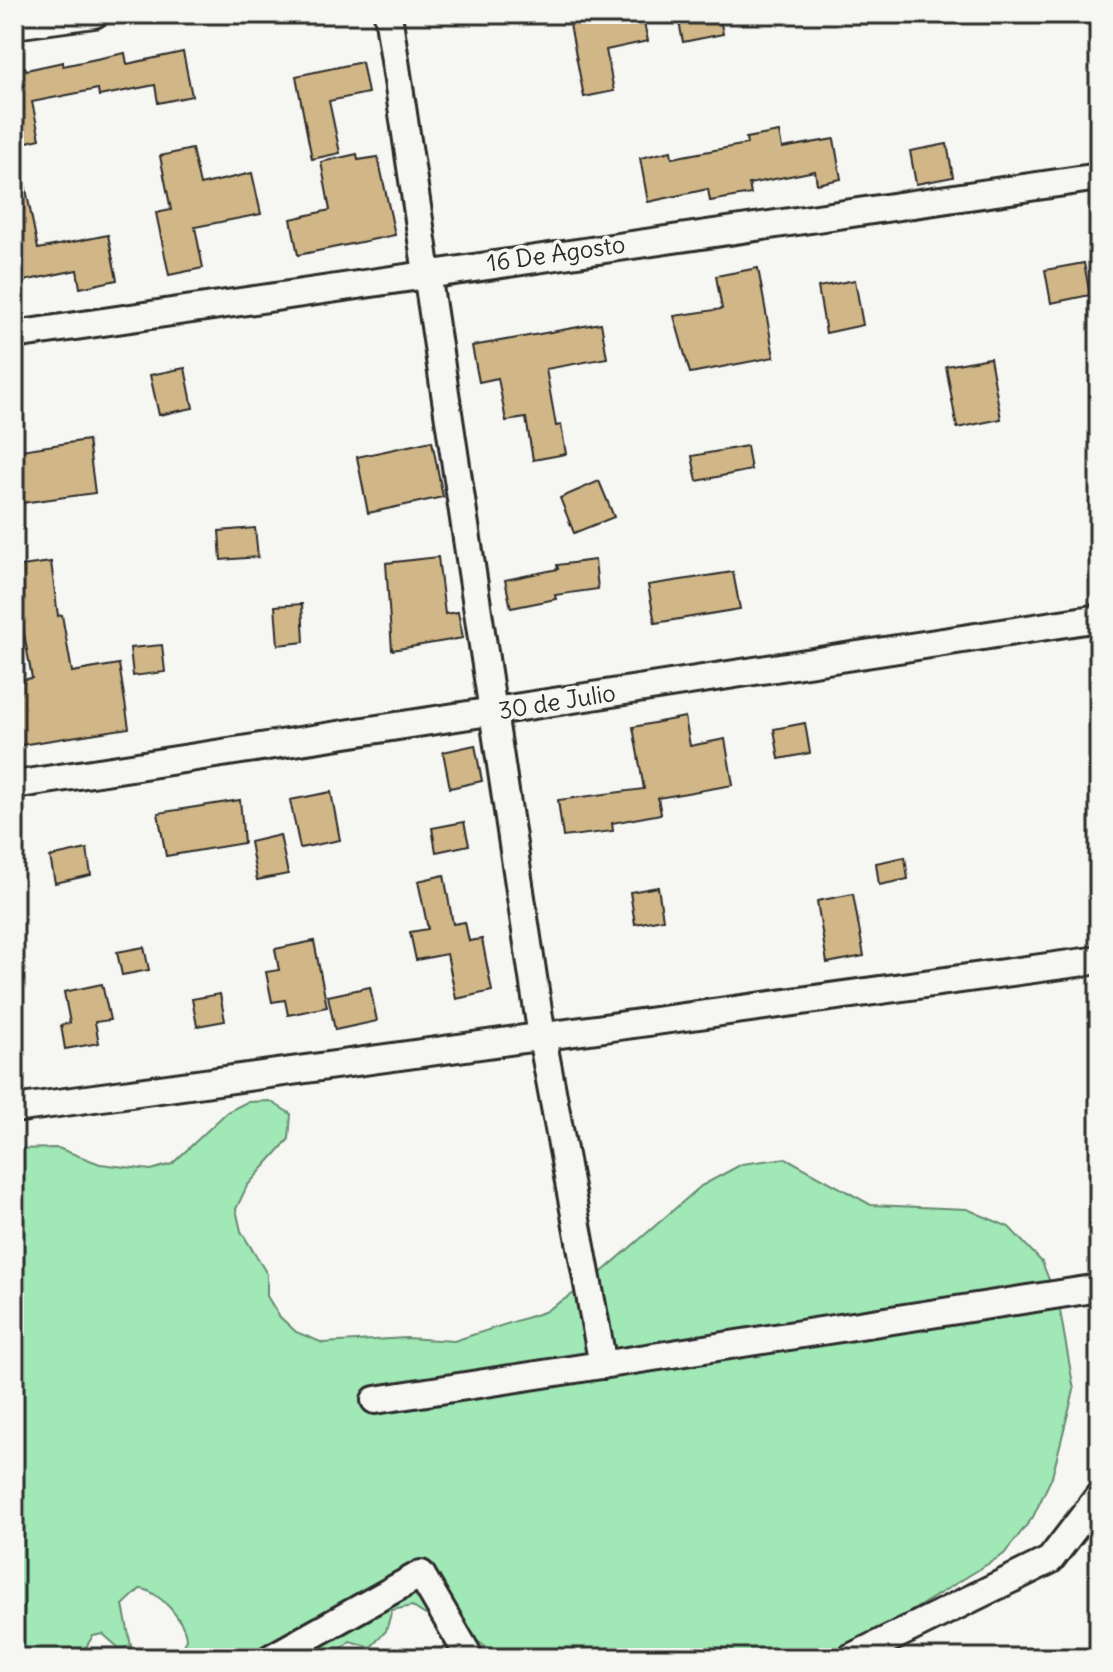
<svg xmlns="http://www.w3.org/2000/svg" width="1113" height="1672" viewBox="0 0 1113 1672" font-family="Delius,sans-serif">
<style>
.green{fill:#a0e8b6;stroke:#668a70;stroke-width:2}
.building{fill:#d1b787;stroke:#2b2b2b;stroke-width:2}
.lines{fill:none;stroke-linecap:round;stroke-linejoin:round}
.minor-casing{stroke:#2b2b2b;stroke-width:32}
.minor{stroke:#f6f6f2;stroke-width:26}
.labels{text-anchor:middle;stroke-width:7;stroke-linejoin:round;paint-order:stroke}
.street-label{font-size:24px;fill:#2b2b2b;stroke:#f6f6f2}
</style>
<rect width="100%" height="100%" fill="#f6f6f2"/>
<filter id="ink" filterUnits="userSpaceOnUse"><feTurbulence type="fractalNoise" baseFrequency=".0125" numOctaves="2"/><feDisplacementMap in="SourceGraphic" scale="16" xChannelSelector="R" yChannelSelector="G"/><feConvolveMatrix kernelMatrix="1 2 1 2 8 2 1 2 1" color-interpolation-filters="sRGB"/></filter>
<g filter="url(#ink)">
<!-- green -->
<path class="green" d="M 270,1101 L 291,1114 L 289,1139 L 247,1186 L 236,1209 L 241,1231 L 267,1274 L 267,1296 L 279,1316 L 296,1332 L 323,1343 L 406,1338 L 454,1341 L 544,1312 L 587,1285 L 701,1186 L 742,1164 L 786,1158 L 871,1205 L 967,1209 L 1009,1227 L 1042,1262 L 1059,1305 L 1074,1390 L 1052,1477 L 1033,1517 L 1004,1554 L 835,1658 L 500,1658 C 475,1634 439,1627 412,1606 L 392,1610 L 386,1631 L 371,1647 L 350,1641 L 331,1658 L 181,1658 C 182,1651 185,1645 186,1639 C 186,1621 157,1589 140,1589 L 123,1605 L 131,1646 L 120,1649 L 103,1634 L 93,1636 L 79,1658 L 14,1658 L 14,1149 L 58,1148 L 100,1164 L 151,1170 L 172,1164 L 227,1112 L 247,1102 Z"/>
<!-- building -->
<g class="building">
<path d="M 568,14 L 642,14 L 648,41 L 606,50 L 614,91 L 584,97 Z"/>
<path d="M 691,14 L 719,14 L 723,34 L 683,42 L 678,17 Z"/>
<path d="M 183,52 L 192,96 L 158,103 L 155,85 L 99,96 L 98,89 L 32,102 L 40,139 L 14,145 L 14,68 L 25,67 L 26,70 L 63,62 L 63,66 L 125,53 L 127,64 Z"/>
<path d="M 362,62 L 368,93 L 329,101 L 340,153 L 312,159 L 296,76 Z"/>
<path d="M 779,132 L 782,148 L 834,139 L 841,179 L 817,184 L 815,171 L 749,184 L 751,194 L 710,201 L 708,189 L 648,202 L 640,158 L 671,151 L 672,158 L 747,144 L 746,138 Z"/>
<path d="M 947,144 L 953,177 L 916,184 L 910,151 Z"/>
<path d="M 192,149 L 200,185 L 252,173 L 261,214 L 195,227 L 203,268 L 169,275 L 156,213 L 171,210 L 160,156 Z"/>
<path d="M 357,154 L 358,160 L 378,157 L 395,235 L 298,255 L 291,219 L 330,210 L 321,162 Z"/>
<path d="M 25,184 L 38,249 L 108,235 L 117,280 L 80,288 L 77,270 L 14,283 L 14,185 Z"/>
<path d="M 1084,263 L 1090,295 L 1051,303 L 1045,270 Z"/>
<path d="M 758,268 L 774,357 L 690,373 L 674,316 L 722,309 L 716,276 Z"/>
<path d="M 855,280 L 863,325 L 826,333 L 818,287 Z"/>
<path d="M 601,323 L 607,358 L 546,369 L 556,426 L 561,425 L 566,454 L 533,460 L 526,418 L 506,421 L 498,378 L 479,382 L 472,346 Z"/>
<path d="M 990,358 L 1001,419 L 957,428 L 946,366 Z"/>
<path d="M 185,368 L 193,408 L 159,415 L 150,375 Z"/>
<path d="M 88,440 L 95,493 L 14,504 L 14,451 Z"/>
<path d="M 432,441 L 443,497 L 368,513 L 357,457 Z"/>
<path d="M 747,446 L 751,470 L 697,481 L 692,456 Z"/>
<path d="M 599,481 L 614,517 L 574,533 L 560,498 Z"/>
<path d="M 255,528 L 258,557 L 221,560 L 219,531 Z"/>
<path d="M 438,557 L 445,614 L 458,612 L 463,638 L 392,650 L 386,563 Z"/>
<path d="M 595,560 L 598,589 L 555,595 L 556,599 L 511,608 L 505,580 L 558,569 L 557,565 Z"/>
<path d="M 51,562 L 58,616 L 62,615 L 72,672 L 119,664 L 129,728 L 14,746 L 14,681 L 32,678 L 18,600 L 14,601 L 14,567 Z"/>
<path d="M 733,572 L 740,609 L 655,623 L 648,585 Z"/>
<path d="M 302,604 L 304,642 L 278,645 L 275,606 Z"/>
<path d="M 162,645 L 165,672 L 133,676 L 130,648 Z"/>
<path d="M 685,717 L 690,746 L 725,739 L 733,785 L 658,798 L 661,814 L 612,823 L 613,831 L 563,837 L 558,800 L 644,789 L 633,727 Z"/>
<path d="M 805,723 L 810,753 L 779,759 L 774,729 Z"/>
<path d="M 475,745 L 482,781 L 450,788 L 443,752 Z"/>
<path d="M 331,792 L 340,840 L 300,848 L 290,800 Z"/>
<path d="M 240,800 L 244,843 L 166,856 L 158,813 Z"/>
<path d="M 464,822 L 469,845 L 436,852 L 432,828 Z"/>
<path d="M 280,835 L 288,874 L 257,880 L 250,842 Z"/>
<path d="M 87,849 L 91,875 L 55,883 L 50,857 Z"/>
<path d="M 905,857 L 908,879 L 879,885 L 876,863 Z"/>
<path d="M 444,875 L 453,924 L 465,922 L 469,941 L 482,939 L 492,991 L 456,999 L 447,954 L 416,960 L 410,932 L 428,929 L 418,881 Z"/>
<path d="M 658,887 L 663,919 L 635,924 L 630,892 Z"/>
<path d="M 853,894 L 864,956 L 827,963 L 817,901 Z"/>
<path d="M 314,941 L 327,1007 L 288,1015 L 285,1000 L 272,1002 L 266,972 L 279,970 L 275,949 Z"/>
<path d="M 144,947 L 149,970 L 122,975 L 117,952 Z"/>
<path d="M 102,984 L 110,1020 L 95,1022 L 99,1043 L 65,1049 L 61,1025 L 70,1023 L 64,992 Z"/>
<path d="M 370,987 L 377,1021 L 335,1030 L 328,996 Z"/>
<path d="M 220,994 L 225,1021 L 197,1026 L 192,999 Z"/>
</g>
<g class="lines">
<defs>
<g id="minor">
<path d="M 388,14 L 542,1037 L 603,1365"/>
<path d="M 14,25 L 94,14"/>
<path d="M 14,335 L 1099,177"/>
<path d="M 14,785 L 1099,618"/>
<path d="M 14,1109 L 1099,960"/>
<path d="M 375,1400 L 1099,1288"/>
<path d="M 271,1658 L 421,1574 L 470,1658"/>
<path d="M 850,1658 L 1050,1560 L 1099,1496"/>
</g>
</defs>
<!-- minor casing -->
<use href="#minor" class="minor-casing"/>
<!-- minor -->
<use href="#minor" class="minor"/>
</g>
</g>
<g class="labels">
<!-- street labels -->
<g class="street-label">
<text transform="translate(556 254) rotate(-8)" y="8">16 De Agosto</text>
<text transform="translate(557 702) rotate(-9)" y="8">30 de Julio</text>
</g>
</g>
<!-- margin -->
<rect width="1113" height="1672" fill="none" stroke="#f6f6f2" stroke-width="48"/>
<rect x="24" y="24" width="1065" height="1624" fill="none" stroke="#2b2b2b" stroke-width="3" filter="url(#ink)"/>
</svg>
